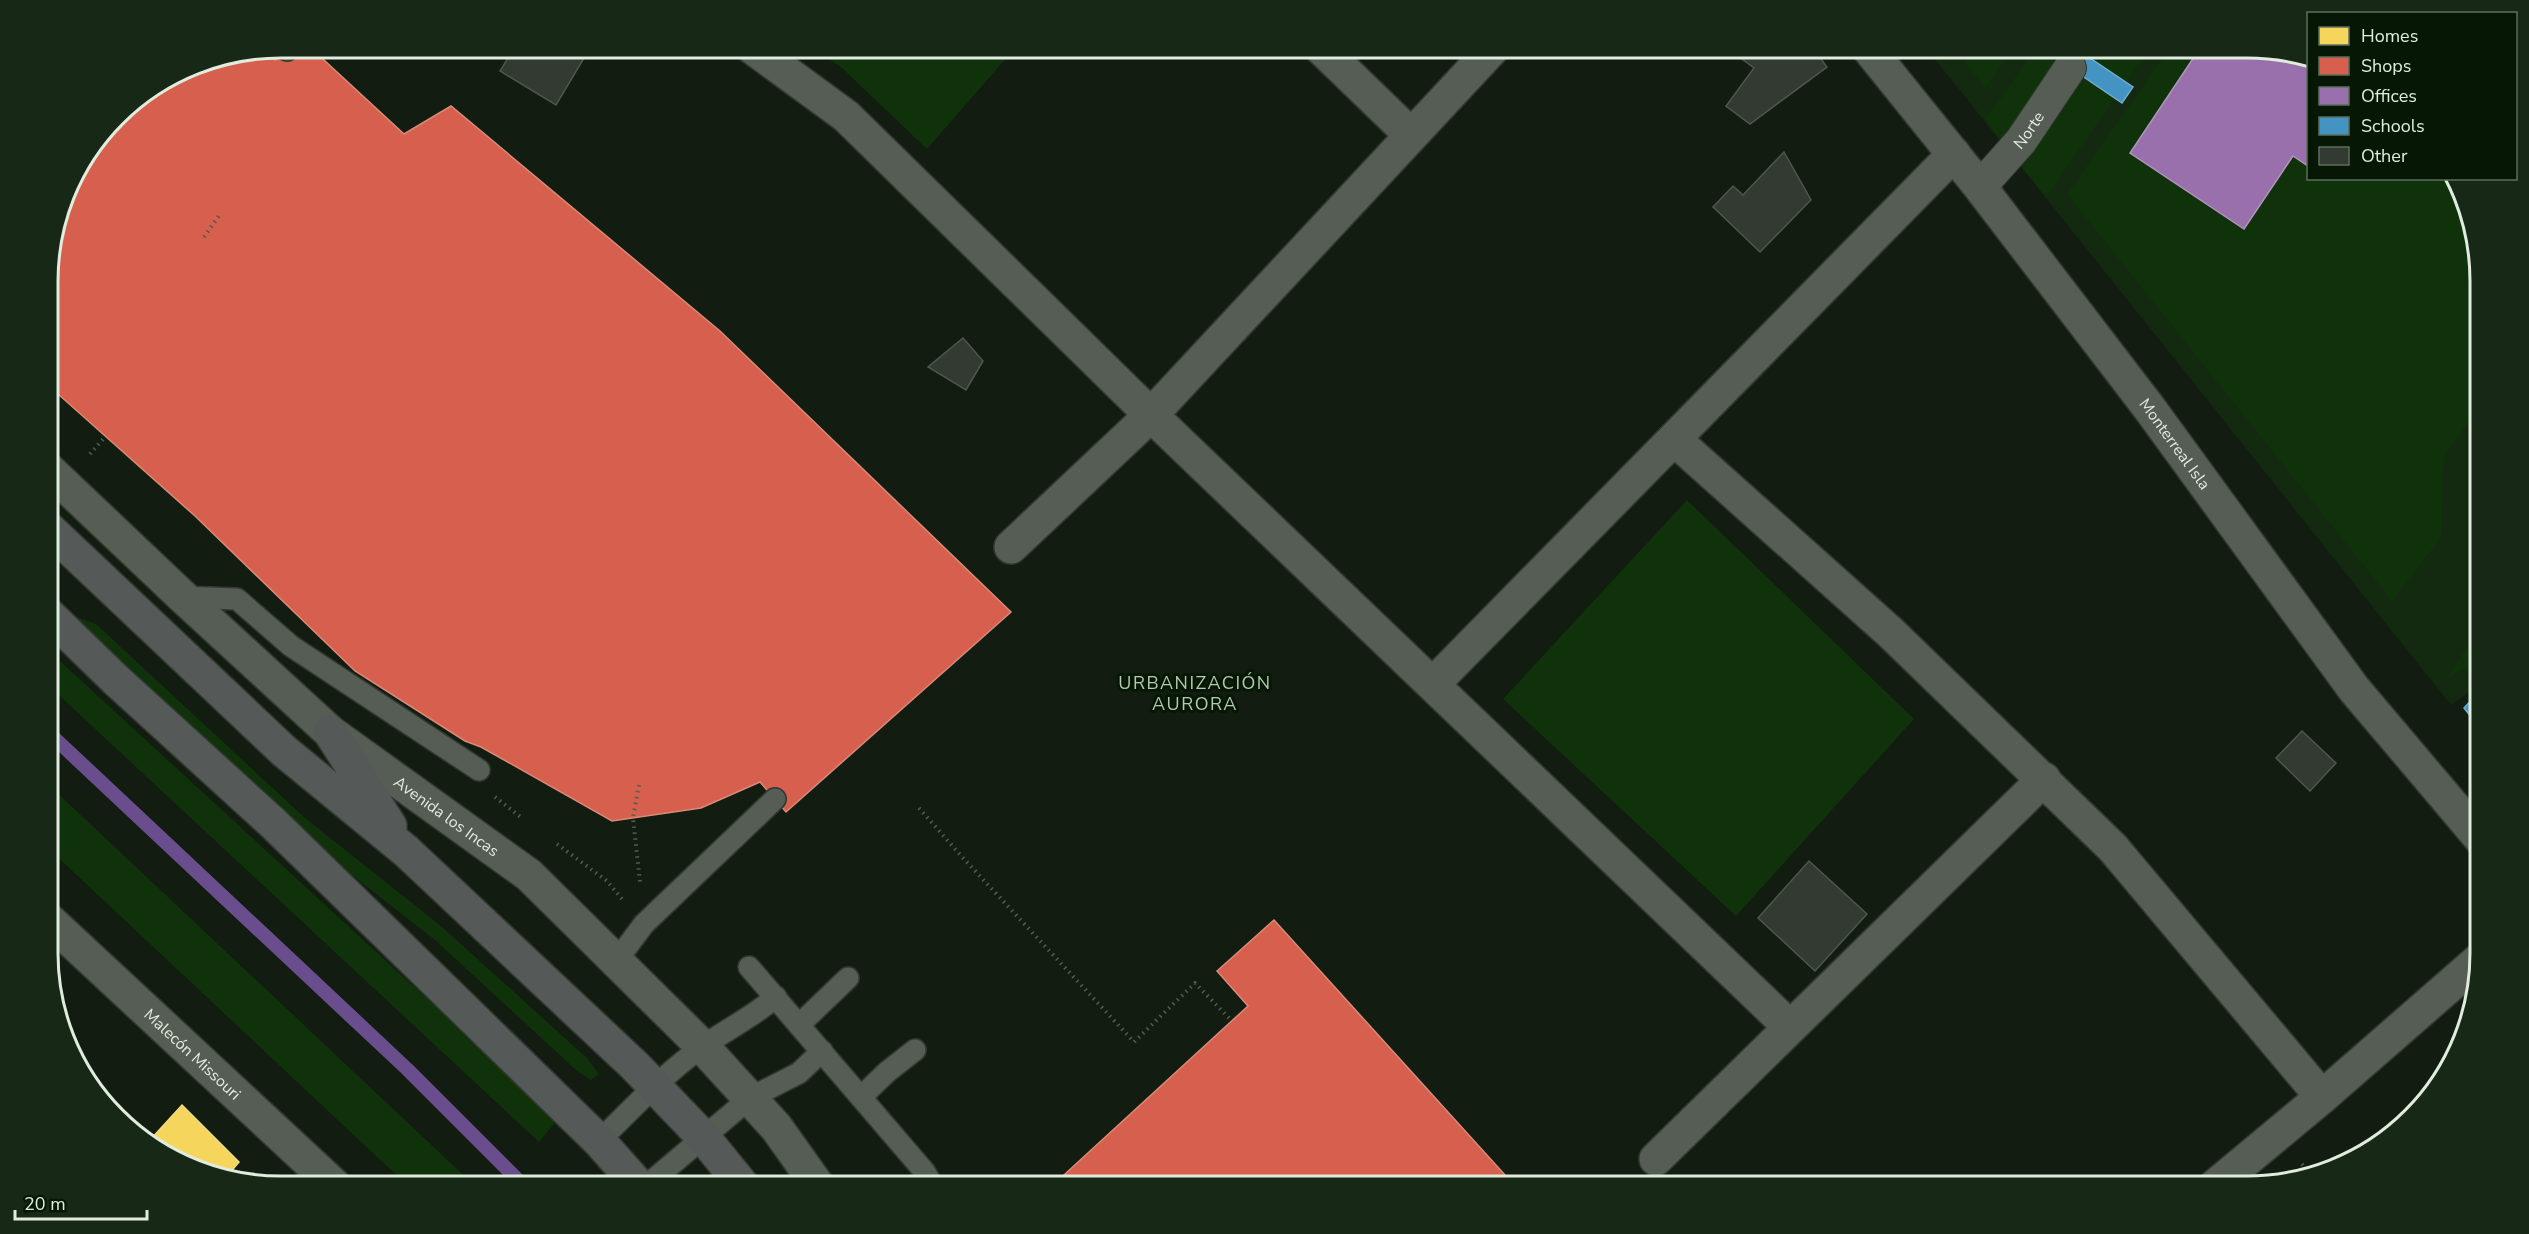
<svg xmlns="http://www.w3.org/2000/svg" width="2529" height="1234" viewBox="0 0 2529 1234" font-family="'Nunito Sans',sans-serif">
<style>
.built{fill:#132910}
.green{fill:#0f320a}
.homes{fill:#f6d55c;stroke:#efdc83;stroke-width:1.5}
.shops{fill:#d6604d;stroke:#d98a78;stroke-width:1.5}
.offices{fill:#9970ab;stroke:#ae95ba;stroke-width:1.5}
.schools{fill:#4393c3;stroke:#72aecb;stroke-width:1.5}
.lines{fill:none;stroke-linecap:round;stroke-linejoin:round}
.stream{stroke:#694d8d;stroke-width:14}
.building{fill:#323a31;stroke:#4d574c;stroke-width:1.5}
.service-casing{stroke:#31382f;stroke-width:24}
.pedestrian-casing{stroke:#31382f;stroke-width:34}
.minor-casing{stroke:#31382f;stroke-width:36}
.tertiary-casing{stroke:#31382f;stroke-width:36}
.primary-casing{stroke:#31382f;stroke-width:36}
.path{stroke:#535b52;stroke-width:4;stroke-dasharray:1.5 4.5;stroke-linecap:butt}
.service{stroke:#565d55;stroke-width:21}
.pedestrian{stroke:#565d55;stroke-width:32}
.minor{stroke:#565d55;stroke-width:33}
.tertiary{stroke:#565d55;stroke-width:33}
.primary{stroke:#555957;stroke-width:33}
.labels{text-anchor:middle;stroke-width:6;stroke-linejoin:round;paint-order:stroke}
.street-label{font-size:16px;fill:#e0ecde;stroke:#061805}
.neighbourhood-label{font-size:18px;letter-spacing:1.5px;fill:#b3cbaf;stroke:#061805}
.rim{fill:none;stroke:#e0ecde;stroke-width:3}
</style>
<rect width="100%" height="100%" fill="#121c11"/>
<!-- built -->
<path class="built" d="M 1926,48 L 2247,48 L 2308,62 L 2308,178 L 2451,179 L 2479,252 L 2480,684 L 2451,705 Z"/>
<!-- green -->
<g class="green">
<path d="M 813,48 L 1015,48 L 927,149 L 841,67 Z"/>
<path d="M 1955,48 L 2013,48 L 1985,88 Z"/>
<path d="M 2036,48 L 2150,48 L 2046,197 L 1985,120 Z"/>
<path d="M 2170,48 L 2247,48 L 2308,62 L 2308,178 L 2451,179 L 2479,252 L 2479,408 L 2444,456 L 2441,538 L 2392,601 L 2067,194 Z"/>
<path d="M 1687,500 L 1914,719 L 1736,916 L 1503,699 Z"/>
<path d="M 69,614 L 96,624 L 305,818 L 441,926 L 587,1058 L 599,1074 L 591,1080 L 577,1071 L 435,940 L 335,862 Z"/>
<path d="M 2480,626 L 2480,662 L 2448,677 Z"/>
<path d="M 49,651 L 558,1119 L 539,1142 L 49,686 Z"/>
<path d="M 50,786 L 475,1186 L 408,1186 L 50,850 Z"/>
<path d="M 2281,1170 L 2289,1180 L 2261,1186 Z"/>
</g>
<!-- homes -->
<path class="homes" d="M 182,1105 L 239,1162 L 229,1174 L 179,1162 L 151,1139 Z"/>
<!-- shops -->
<g class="shops">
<path d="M 289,48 L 311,48 L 404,134 L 451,106 L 720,331 L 1011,612 L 786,812 L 760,782 L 701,808 L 612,821 L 481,747 L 465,741 L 355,671 L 195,516 L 49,386 L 49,266 L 72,179 L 127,106 L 193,66 L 263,52 L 275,60 Z"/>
<path d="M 1274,920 L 1515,1186 L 1052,1186 L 1248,1006 L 1217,971 Z"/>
</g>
<!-- offices -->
<path class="offices" d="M 2200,48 L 2247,48 L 2308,62 L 2308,166 L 2293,156 L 2244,229 L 2130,153 Z"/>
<!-- schools -->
<g class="schools">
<path d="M 2041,48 L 2075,48 L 2133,87 L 2122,103 Z"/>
<path d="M 2480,691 L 2480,728 L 2464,708 Z"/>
</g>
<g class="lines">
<!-- stream -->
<path class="stream" d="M 50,734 L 407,1069 L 524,1186"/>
</g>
<!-- building -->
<g class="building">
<path d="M 514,48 L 590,48 L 556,105 L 500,71 Z"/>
<path d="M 1727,48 L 1813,48 L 1827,67 L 1750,124 L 1726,106 L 1754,68 Z"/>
<path d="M 1784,152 L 1811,200 L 1760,252 L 1713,207 L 1733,186 L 1743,195 Z"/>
<path d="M 963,338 L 983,361 L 966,390 L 928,367 Z"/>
<path d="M 2302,731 L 2336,763 L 2310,791 L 2276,758 Z"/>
<path d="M 1809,861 L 1867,914 L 1815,971 L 1758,918 Z"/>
</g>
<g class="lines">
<defs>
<g id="service">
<path d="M 284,48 L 287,50"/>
<path d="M 183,597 L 237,599 L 291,646 L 479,770"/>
<path d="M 617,960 L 644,924 L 775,799"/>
<path d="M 749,967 L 924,1171 L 933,1186"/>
<path d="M 799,1025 L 848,978"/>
<path d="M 861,1097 L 887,1072 L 915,1050"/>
<path d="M 599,1141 C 632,1109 664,1074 702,1047 C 727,1029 751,1018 776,997"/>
<path d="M 646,1186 L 750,1098 L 799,1073 L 822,1051"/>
</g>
<g id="pedestrian">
<path id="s1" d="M 1980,187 L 2021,141 L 2070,68"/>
</g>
<g id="minor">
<path d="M 753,48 L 846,116 L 1151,415 L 1790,1027"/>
<path d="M 1321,48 L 1411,135"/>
<path d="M 1674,439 L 1891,633 L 2113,848 L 2322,1097"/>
<path d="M 1011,547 L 1151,415 L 1493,48"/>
<path d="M 1433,684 L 1954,154"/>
<path id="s2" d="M 50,921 L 335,1186"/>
<path d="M 1656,1159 L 2044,779"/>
<path d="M 2215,1186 L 2322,1097 L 2479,960"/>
</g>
<g id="tertiary">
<path id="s3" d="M 1868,48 L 1980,187 L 2150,409 L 2354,689 L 2481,839"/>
<path id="s4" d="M 49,470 L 183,597 L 330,732 L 529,875 L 702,1046 L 776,1127 L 818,1186"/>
</g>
<g id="primary">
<path d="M 49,529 L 284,751 L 406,851 L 635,1066 L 704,1138 L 743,1186"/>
<path d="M 49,615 L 116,680 L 274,824 L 599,1141 L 639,1186"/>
<path d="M 330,732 L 390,826"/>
</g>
</defs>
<!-- service casing -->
<use href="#service" class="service-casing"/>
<!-- pedestrian casing -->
<use href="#pedestrian" class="pedestrian-casing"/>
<!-- minor casing -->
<use href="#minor" class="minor-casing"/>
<!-- tertiary casing -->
<use href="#tertiary" class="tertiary-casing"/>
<!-- primary casing -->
<use href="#primary" class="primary-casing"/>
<!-- path -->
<g class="path">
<path d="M 204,237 L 221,213"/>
<path d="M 90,454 L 105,437"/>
<path d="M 639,785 L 633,818 L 640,882"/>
<path d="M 495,797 L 522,818"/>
<path d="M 919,808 L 964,859 L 1134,1042 L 1195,983 L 1232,1021"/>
<path d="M 557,844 L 607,881 L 622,899"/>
<path d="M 2302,1164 L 2311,1176"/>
</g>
<!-- service -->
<use href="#service" class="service"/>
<!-- pedestrian -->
<use href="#pedestrian" class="pedestrian"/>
<!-- minor -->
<use href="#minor" class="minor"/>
<!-- tertiary -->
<use href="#tertiary" class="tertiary"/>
<!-- primary -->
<use href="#primary" class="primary"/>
</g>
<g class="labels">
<!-- street labels -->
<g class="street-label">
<text dy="6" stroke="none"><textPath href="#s1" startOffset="75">Norte</textPath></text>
<text dy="6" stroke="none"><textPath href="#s3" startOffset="501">Monterreal Isla</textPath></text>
<text dy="6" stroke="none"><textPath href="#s4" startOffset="528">Avenida los Incas</textPath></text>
<text dy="6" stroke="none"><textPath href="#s2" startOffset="195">Malecón Missouri</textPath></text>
</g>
<!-- neighbourhood labels -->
<g class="neighbourhood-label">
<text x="1195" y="689">URBANIZACIÓN<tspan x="1195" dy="21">AURORA</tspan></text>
</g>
</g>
<!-- crop -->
<path d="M0 0H2529V1234H0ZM281 58H2247A223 223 0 0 1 2470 281V953A223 223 0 0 1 2247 1176H281A223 223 0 0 1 58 953V281A223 223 0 0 1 281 58Z" fill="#172916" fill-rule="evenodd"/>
<path class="rim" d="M281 58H2247A223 223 0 0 1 2470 281V953A223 223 0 0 1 2247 1176H281A223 223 0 0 1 58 953V281A223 223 0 0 1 281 58Z"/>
<!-- legend -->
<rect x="2307" y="12" width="210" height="168" fill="#061805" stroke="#5d6d5c" stroke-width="1.5"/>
<rect x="2319" y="27" width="30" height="18" fill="#f6d55c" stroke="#5d6d5c" stroke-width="1.5"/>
<text x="2361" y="42" font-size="18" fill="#e0ecde">Homes</text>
<rect x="2319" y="57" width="30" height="18" fill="#d6604d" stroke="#5d6d5c" stroke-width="1.5"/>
<text x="2361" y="72" font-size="18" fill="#e0ecde">Shops</text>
<rect x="2319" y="87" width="30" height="18" fill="#9970ab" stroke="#5d6d5c" stroke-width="1.5"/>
<text x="2361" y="102" font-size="18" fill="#e0ecde">Offices</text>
<rect x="2319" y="117" width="30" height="18" fill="#4393c3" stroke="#5d6d5c" stroke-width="1.5"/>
<text x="2361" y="132" font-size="18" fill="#e0ecde">Schools</text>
<rect x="2319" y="147" width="30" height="18" fill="#323a31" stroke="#5d6d5c" stroke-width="1.5"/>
<text x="2361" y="162" font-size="18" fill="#e0ecde">Other</text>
<!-- scale -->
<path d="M15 1210v9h132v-9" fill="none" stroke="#e0ecde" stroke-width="3"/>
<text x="24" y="1210" font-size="18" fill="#e0ecde" stroke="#061805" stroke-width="4.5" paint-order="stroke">20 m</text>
</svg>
